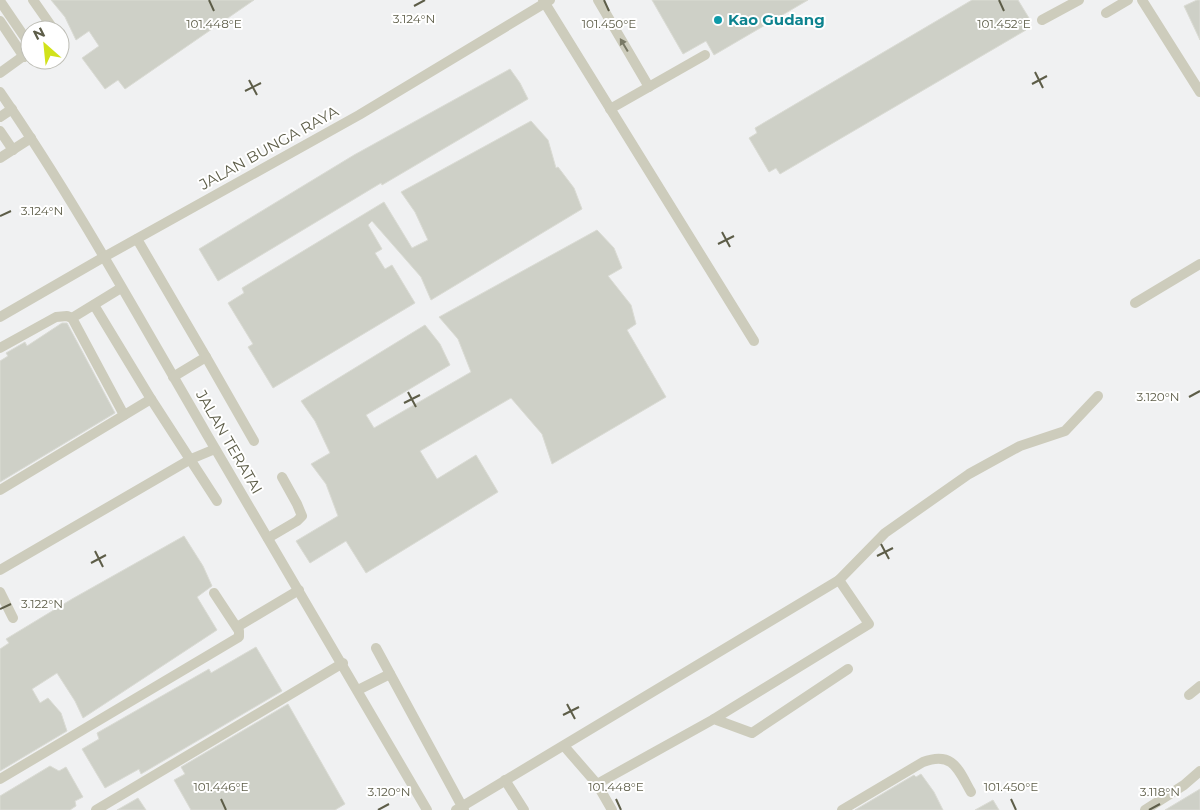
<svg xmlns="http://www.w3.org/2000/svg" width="1200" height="810" viewBox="0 0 1200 810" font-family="Montserrat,sans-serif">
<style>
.building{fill:#ced0c7;stroke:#dadbd4}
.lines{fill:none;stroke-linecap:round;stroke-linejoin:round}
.minor{stroke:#cdccbc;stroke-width:10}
.oneway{fill:#797965}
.ticks{fill:none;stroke:#5d5d48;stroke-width:2}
.culture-dot{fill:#0f9aa8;stroke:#fff;stroke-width:2}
.labels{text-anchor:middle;stroke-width:4;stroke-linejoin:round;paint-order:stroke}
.culture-label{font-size:15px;font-weight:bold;fill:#0d838f;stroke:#fff;text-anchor:start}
.street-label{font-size:15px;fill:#5d5d48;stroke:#fff}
.ticks-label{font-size:12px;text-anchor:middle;fill:#5d5d48;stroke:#fff;stroke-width:4;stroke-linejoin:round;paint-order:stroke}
</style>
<rect width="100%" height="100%" fill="#f0f1f2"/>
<!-- building -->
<g class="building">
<path d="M 51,0 L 254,0 L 125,89 L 118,80 L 105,89 L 82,58 L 99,46 L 89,31 L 76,40 L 65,17 Z"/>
<path d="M 652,0 L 808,0 L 714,55 L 706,41 L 683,54 Z"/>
<path d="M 972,0 L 1018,0 L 1029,18 L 1024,22 L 1026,30 L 780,174 L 776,168 L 769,172 L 749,138 L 757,133 L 755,128 Z"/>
<path d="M 1197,0 L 1200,0 L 1200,40 L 1184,6 Z"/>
<path d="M 510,69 L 520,83 L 528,99 L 382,185 L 381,183 L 218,281 L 199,249 L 354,155 Z"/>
<path d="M 531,121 L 548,140 L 556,168 L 558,167 L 574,188 L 582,209 L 431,300 L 421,277 L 372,221 L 368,225 L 382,249 L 375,253 L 385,269 L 392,265 L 415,303 L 273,388 L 248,347 L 253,344 L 228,303 L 244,293 L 242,288 L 384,202 L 412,248 L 428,240 L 415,212 L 401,192 Z"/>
<path d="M 597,230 L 614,248 L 622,268 L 608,276 L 631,305 L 636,324 L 627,330 L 666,397 L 552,464 L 542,434 L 511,398 L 420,451 L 437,479 L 476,455 L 498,492 L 366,573 L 346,541 L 310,563 L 296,541 L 338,516 L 326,484 L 311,464 L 330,453 L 315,421 L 301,401 L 425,325 L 440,344 L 450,365 L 366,415 L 374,428 L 471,372 L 458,339 L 439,317 Z"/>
<path d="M 62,323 L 67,323 L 115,413 L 0,482 L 0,361 L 8,356 L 6,353 L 25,342 L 27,346 Z"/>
<path d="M 184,536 L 203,566 L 212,586 L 197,597 L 217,630 L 83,718 L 75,701 L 57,673 L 32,689 L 40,703 L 48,698 L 61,713 L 67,731 L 0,771 L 0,649 L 9,643 L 6,639 L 72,599 Z"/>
<path d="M 256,647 L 282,691 L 141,774 L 139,769 L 105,788 L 82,749 L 99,739 L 97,733 L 209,669 L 211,673 Z"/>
<path d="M 288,704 L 345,804 L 335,810 L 191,810 L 174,780 L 185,774 L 181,767 Z"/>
<path d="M 50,766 L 59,771 L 66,767 L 83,797 L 75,801 L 76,806 L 70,810 L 0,810 L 0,796 Z"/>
<path d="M 921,774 L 934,792 L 943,810 L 855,810 L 914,775 L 916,777 Z"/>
<path d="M 1200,789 L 1200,810 L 1165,810 Z"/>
<path d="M 138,798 L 146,810 L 117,810 Z"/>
<path d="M 993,800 L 999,810 L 975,810 Z"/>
</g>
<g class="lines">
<!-- minor -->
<g class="minor">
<path d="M 33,0 L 54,30"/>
<path d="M 543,0 L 754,341"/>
<path d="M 598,0 L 649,87"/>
<path d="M 1142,0 L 1200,92"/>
<path d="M 0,1 L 30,45"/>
<path d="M 1106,13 L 1128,0"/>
<path d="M 1042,20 L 1079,0"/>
<path d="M 0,21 L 24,57"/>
<path d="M 60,38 L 64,44"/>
<path d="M 0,73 L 29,52"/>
<path d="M 0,92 C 75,201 139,318 206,433 C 279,559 354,684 427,810"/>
<path d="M 610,109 L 705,55"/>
<path d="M 0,117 L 12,109"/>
<path d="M 0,131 L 13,150"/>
<path d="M 0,158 L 31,138"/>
<path d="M 137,239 L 206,357 L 173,377"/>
<path d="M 121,288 L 72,318 L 124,415"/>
<path d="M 1135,303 L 1200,264"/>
<path d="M 94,305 L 151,399 L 217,501"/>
<path d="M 0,317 L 104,257 L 359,115 L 550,0"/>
<path d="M 0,348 L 56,317 L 67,316 L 72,318"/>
<path d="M 206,357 L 254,441"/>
<path d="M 0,490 L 151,399"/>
<path d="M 268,538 L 297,521 L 302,516 L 297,504 L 282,477"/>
<path d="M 0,570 L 191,459 L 215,449"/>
<path d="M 0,592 L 13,618"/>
<path d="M 237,627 L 299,590"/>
<path d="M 376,648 L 464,810"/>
<path d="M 358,690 L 390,674"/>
<path d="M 1189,695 L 1200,686"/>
<path d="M 714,719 L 869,624 L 839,580"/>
<path d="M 564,746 L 597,784 L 714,719 L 752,733 L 848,669"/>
<path d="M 0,779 L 239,637 L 239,631 L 214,593"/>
<path d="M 505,780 L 524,810"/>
<path d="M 597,784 L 612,810"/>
<path d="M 96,810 L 343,663"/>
<path d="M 456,810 L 839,580 L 885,533 L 969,474 L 1020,446 L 1065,431 L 1098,396"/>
<path d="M 842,810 L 923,762 C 953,751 958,769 971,792"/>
<path d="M 1145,810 L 1184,785 L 1200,771"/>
</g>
</g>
<!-- one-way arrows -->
<defs><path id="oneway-solid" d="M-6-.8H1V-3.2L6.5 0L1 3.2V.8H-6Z" transform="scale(1.25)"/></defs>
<use class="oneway" href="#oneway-solid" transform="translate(624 45) rotate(-121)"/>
<!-- ticks -->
<path class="ticks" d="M 209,0 L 214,11M 604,0 L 609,11M 999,0 L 1004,11M 414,6 L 425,0M 1035,72 L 1043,88M 249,80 L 257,95M 1032,84 L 1047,76M 245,91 L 261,83M 0,216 L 11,211M 722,232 L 730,247M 718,244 L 734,236M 408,392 L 416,407M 1189,397 L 1200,391M 404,403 L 420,395M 881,544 L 889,559M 95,551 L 103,567M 877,556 L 893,548M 91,563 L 106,555M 0,609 L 11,604M 567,704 L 575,719M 563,715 L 579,707M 221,799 L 226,810M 616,799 L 621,810M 1011,799 L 1016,810M 378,810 L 389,804M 1149,810 L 1160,804"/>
<!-- markers -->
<circle class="culture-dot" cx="718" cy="20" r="5"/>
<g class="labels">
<!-- culture labels -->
<g class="culture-label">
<text x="728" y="25">Kao Gudang</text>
</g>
<!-- street labels -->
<g class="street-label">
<text transform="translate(269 148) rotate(-29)" y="5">JALAN BUNGA RAYA</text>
<text transform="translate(229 442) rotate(60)" y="5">JALAN TERATAI</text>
</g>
</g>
<g class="ticks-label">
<text x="414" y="23">3.124°N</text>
<text x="214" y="28">101.448°E</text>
<text x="609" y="28">101.450°E</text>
<text x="1004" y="28">101.452°E</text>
<text x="42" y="215">3.124°N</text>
<text x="1158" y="401">3.120°N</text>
<text x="42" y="608">3.122°N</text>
<text x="221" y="791">101.446°E</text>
<text x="616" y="791">101.448°E</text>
<text x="1011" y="791">101.450°E</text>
<text x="389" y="796">3.120°N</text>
<text x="1160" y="796">3.118°N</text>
</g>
<!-- north arrow -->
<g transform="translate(45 45) rotate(333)"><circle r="24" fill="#ffffff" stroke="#bebeb6"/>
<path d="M0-4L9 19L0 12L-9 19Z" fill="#d1e21b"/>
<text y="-8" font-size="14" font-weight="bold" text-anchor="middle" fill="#5d5d48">N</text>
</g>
</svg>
